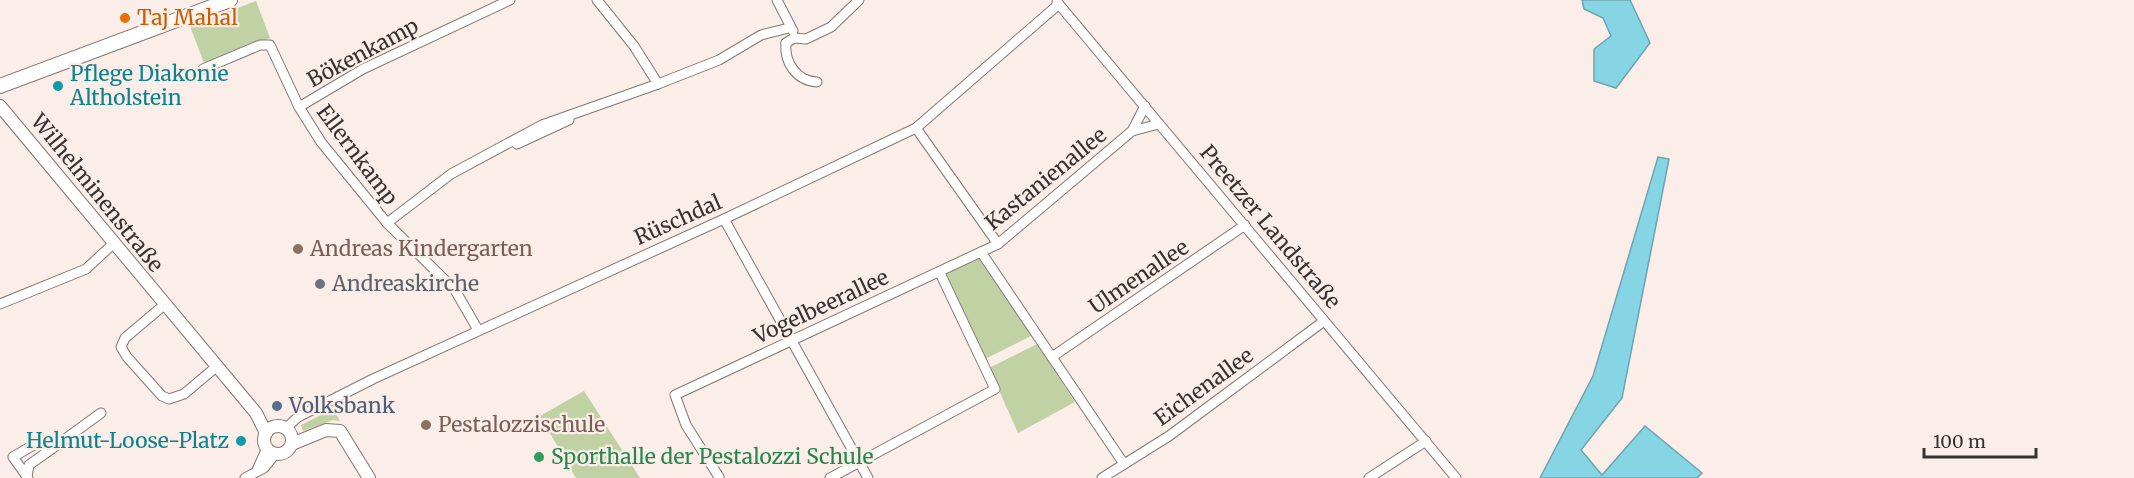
<svg xmlns="http://www.w3.org/2000/svg" width="2134" height="478" viewBox="0 0 2134 478" font-family="Merriweather,serif">
<style>
.green{fill:#c0d1a4}
.water{fill:#85d5e5;stroke:#6ea4af;stroke-width:1.5}
.lines{fill:none;stroke-linecap:round;stroke-linejoin:round}
.minor-casing{stroke:#827773;stroke-width:11}
.tertiary-casing{stroke:#827773;stroke-width:14}
.secondary-casing{stroke:#827773;stroke-width:16}
.minor{stroke:#fff;stroke-width:9}
.tertiary{stroke:#fff;stroke-width:12}
.secondary{stroke:#fff;stroke-width:14}
.food-dot{fill:#e8710a;stroke:#fbeee9;stroke-width:2}
.culture-dot{fill:#0f9aa8;stroke:#fbeee9;stroke-width:2}
.education-dot{fill:#8d6e63;stroke:#fbeee9;stroke-width:2}
.worship-dot{fill:#6b7280;stroke:#fbeee9;stroke-width:2}
.service-dot{fill:#5c6f8a;stroke:#fbeee9;stroke-width:2}
.leisure-dot{fill:#2e9e5b;stroke:#fbeee9;stroke-width:2}
.labels{text-anchor:middle;stroke-width:4.5;stroke-linejoin:round;paint-order:stroke}
.food-label{font-size:21px;fill:#c56008;stroke:#fbeee9;text-anchor:start}
.street-label{font-size:21px;fill:#373231;stroke:#fbeee9}
.culture-label{font-size:21px;fill:#0d838f;stroke:#fbeee9;text-anchor:start}
.education-label{font-size:21px;fill:#785e54;stroke:#fbeee9;text-anchor:start}
.worship-label{font-size:21px;fill:#5b616d;stroke:#fbeee9;text-anchor:start}
.service-label{font-size:21px;fill:#4e5e75;stroke:#fbeee9;text-anchor:start}
.leisure-label{font-size:21px;fill:#27864d;stroke:#fbeee9;text-anchor:start}
</style>
<rect width="100%" height="100%" fill="#fbeee9"/>
<!-- green -->
<g class="green">
<path d="M 256,1 L 270,38 L 204,63 L 190,26 Z"/>
<path d="M 980,258 L 1033,335 L 985,359 L 945,274 Z"/>
<path d="M 1037,344 L 1075,402 L 1018,433 L 989,368 Z"/>
<path d="M 584,391 L 640,478 L 576,478 L 540,416 Z"/>
<path d="M 333,409 L 340,421 L 333,420 L 303,431 L 301,425 Z"/>
</g>
<!-- water -->
<g class="water">
<path d="M 1582,0 L 1630,0 L 1650,43 L 1616,88 L 1594,81 L 1594,49 L 1611,36 L 1603,18 L 1584,9 Z"/>
<path d="M 1658,157 L 1669,159 L 1622,398 L 1581,450 L 1602,475 L 1645,426 L 1702,473 L 1697,478 L 1540,478 L 1593,376 Z"/>
</g>
<g class="lines">
<defs>
<g id="minor">
<path d="M 597,0 L 634,46 L 658,84"/>
<path d="M 777,0 L 793,31"/>
<path d="M 1057,2 L 1456,478"/>
<path d="M 786,43 L 794,38 L 806,39 L 831,27 L 859,0"/>
<path d="M 786,43 C 784,63 797,81 817,82"/>
<path d="M 203,69 L 260,45 L 270,45 L 299,107 L 321,142 L 387,223 L 455,290 L 478,330"/>
<path d="M 299,107 L 363,69 L 510,0"/>
<path d="M 916,128 L 998,244"/>
<path d="M 1132,131 L 1159,124"/>
<path d="M 517,144 L 569,120"/>
<path d="M 724,219 L 868,478"/>
<path d="M 387,223 L 451,174 L 542,125 L 658,84 L 719,60 L 761,35 L 789,28"/>
<path d="M 981,252 L 1124,464"/>
<path d="M 0,304 L 86,269 L 113,244"/>
<path d="M 164,305 L 125,338 L 121,347 L 127,357 L 162,396 L 169,399 L 184,394 L 216,367"/>
<path d="M 1052,357 L 1245,225"/>
<path d="M 286,428 L 298,417 L 373,379 L 724,219 L 916,128 L 1059,4"/>
<path d="M 50,450 L 101,413"/>
<path d="M 257,470 L 267,448"/>
<path d="M 27,476 L 29,465 L 50,450 L 42,440 L 13,457 L 28,478"/>
<path d="M 719,477 L 686,425 L 675,395 L 998,244 L 1132,131 L 1145,106"/>
<path d="M 245,478 L 264,468 L 276,453"/>
<path d="M 830,478 L 995,389 L 940,273"/>
<path d="M 1102,478 L 1169,436 L 1324,321"/>
<path d="M 1369,478 L 1426,441"/>
</g>
<g id="tertiary">
<path d="M 0,106 L 256,413 L 266,433"/>
<circle cx="278" cy="440" r="14"/>
<path d="M 292,444 L 326,430 L 340,431 L 369,478"/>
</g>
<path id="secondary" d="M 0,86 L 230,0"/>
</defs>
<!-- minor casing -->
<use href="#minor" class="minor-casing"/>
<!-- tertiary casing -->
<use href="#tertiary" class="tertiary-casing"/>
<!-- secondary casing -->
<use href="#secondary" class="secondary-casing"/>
<!-- minor -->
<use href="#minor" class="minor"/>
<!-- tertiary -->
<use href="#tertiary" class="tertiary"/>
<!-- secondary -->
<use href="#secondary" class="secondary"/>
</g>
<!-- markers -->
<circle class="food-dot" cx="125" cy="18" r="6"/>
<g class="culture-dot">
<circle cx="58" cy="86" r="6"/>
<circle cx="241" cy="441" r="6"/>
</g>
<g class="education-dot">
<circle cx="298" cy="249" r="6"/>
<circle cx="426" cy="425" r="6"/>
</g>
<circle class="worship-dot" cx="320" cy="284" r="6"/>
<circle class="service-dot" cx="277" cy="406" r="6"/>
<circle class="leisure-dot" cx="539" cy="457" r="6"/>
<g class="labels">
<!-- food labels -->
<g class="food-label">
<text x="137" y="25">Taj Mahal</text>
</g>
<!-- street labels -->
<g class="street-label">
<text transform="translate(363 53) rotate(-28)" y="7">Bökenkamp</text>
<text transform="translate(357 155) rotate(53)" y="7">Ellernkamp</text>
<text transform="translate(1046 179) rotate(-39)" y="7">Kastanienallee</text>
<text transform="translate(97 193) rotate(51)" y="7">Wilhelminenstraße</text>
<text transform="translate(678 220) rotate(-24)" y="7">Rüschdal</text>
<text transform="translate(1270 227) rotate(50)" y="7">Preetzer Landstraße</text>
<text transform="translate(1139 277) rotate(-34)" y="7">Ulmenallee</text>
<text transform="translate(821 307) rotate(-25)" y="7">Vogelbeerallee</text>
<text transform="translate(1204 387) rotate(-36)" y="7">Eichenallee</text>
</g>
<!-- culture labels -->
<g class="culture-label">
<text x="70" y="81">Pflege Diakonie<tspan x="70" dy="24">Altholstein</tspan></text>
<text x="229" y="448" text-anchor="end">Helmut-Loose-Platz</text>
</g>
<!-- education labels -->
<g class="education-label">
<text x="310" y="256">Andreas Kindergarten</text>
<text x="438" y="432">Pestalozzischule</text>
</g>
<!-- worship labels -->
<g class="worship-label">
<text x="332" y="291">Andreaskirche</text>
</g>
<!-- service labels -->
<g class="service-label">
<text x="289" y="413">Volksbank</text>
</g>
<!-- leisure labels -->
<g class="leisure-label">
<text x="551" y="464">Sporthalle der Pestalozzi Schule</text>
</g>
</g>
<!-- scale -->
<path d="M1924 448v9h112v-9" fill="none" stroke="#373231" stroke-width="3"/>
<text x="1933" y="448" font-size="18" fill="#373231" stroke="#fbeee9" stroke-width="4.5" paint-order="stroke">100 m</text>
</svg>
